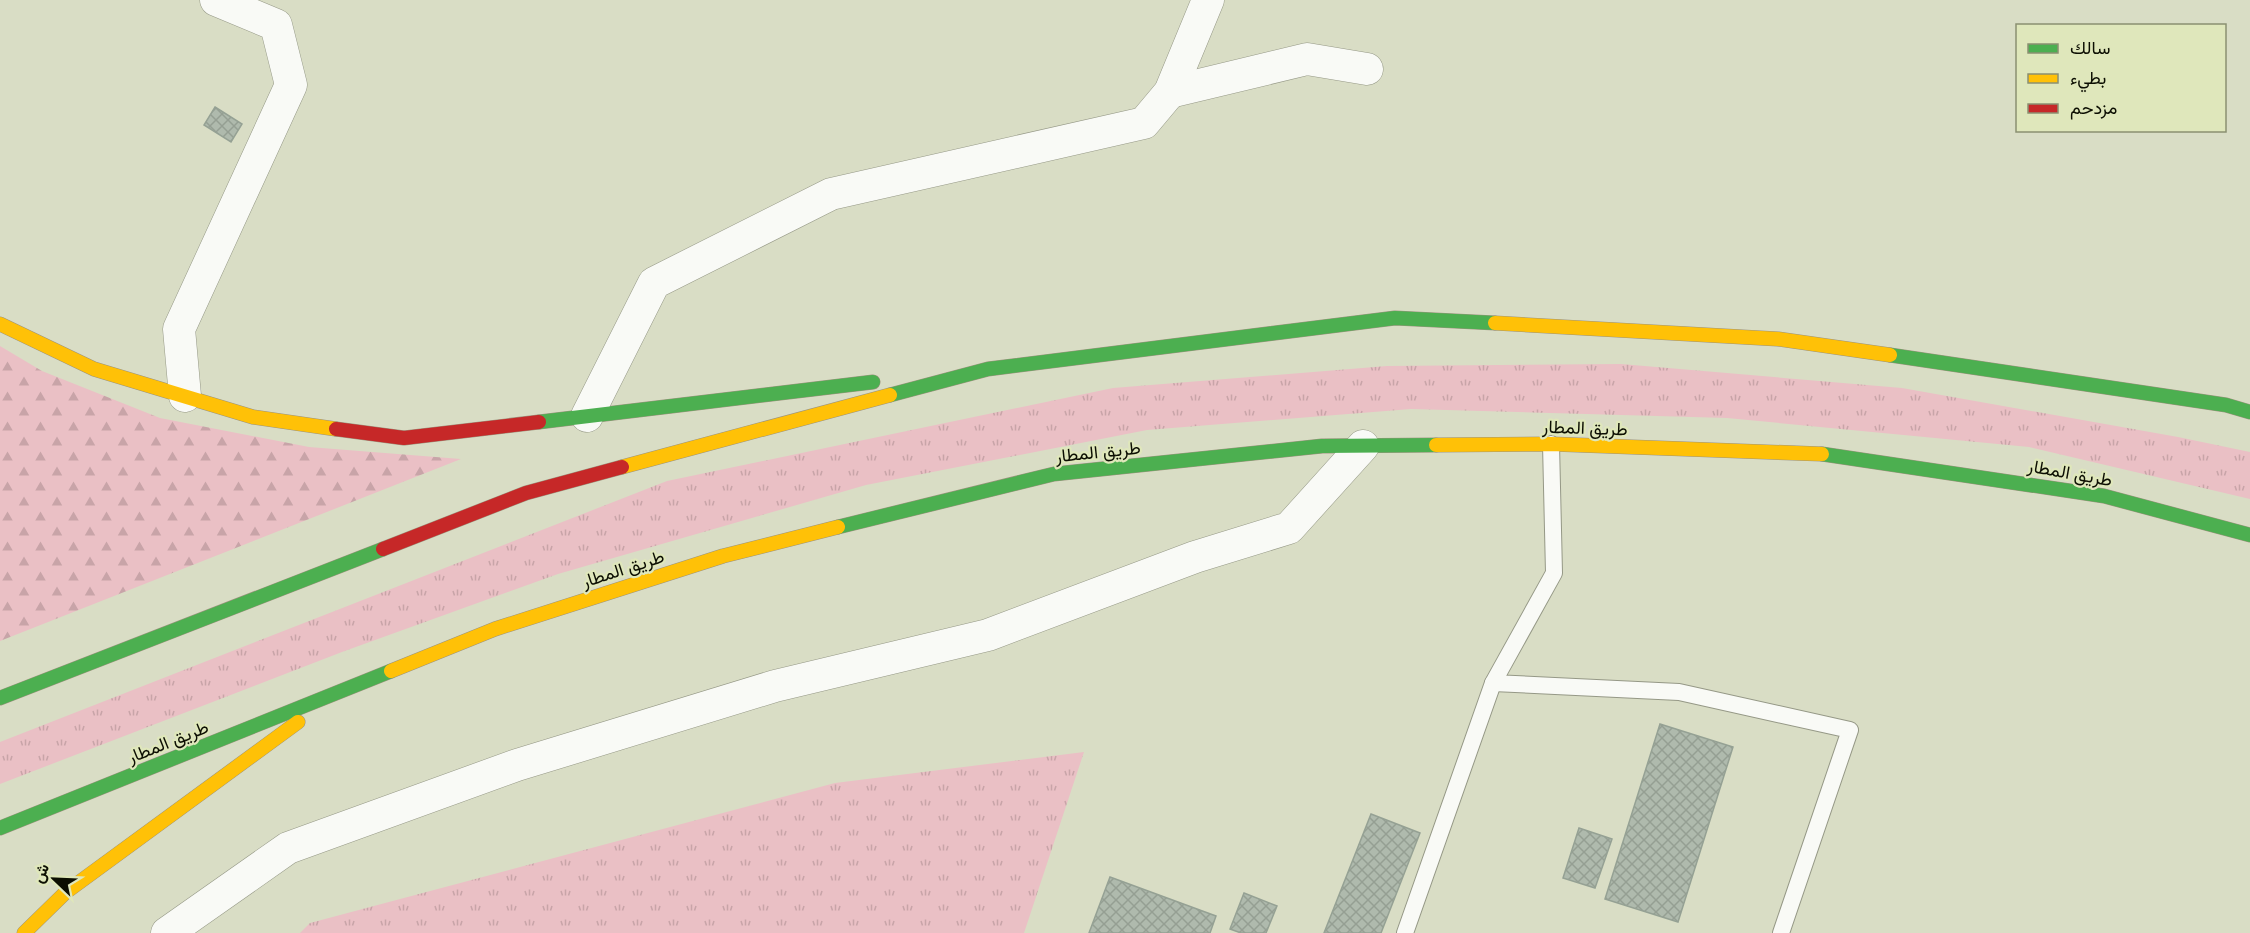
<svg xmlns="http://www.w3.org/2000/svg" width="2250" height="933" viewBox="0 0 2250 933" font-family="'Space Grotesk',Vazirmatn,sans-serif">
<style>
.grass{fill:url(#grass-tufts)}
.forest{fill:url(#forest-firs)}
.building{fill:url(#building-cross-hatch);stroke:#95a194;stroke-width:1.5}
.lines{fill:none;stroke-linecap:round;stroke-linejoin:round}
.lane-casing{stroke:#959886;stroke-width:18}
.street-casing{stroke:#959886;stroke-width:33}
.fast-casing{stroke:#9c937e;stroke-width:15}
.slow-casing{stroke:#9c937e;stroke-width:15}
.jam-casing{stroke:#9c937e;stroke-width:15}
.lane{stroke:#f9faf6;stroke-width:16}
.street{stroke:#f9faf6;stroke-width:32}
.fast{stroke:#4caf50;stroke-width:14}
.slow{stroke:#ffc107;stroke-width:14}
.jam{stroke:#c62828;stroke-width:14}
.labels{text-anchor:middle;stroke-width:4.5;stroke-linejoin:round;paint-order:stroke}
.street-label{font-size:18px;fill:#0c0e02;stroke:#dfe7bb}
</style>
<defs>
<pattern id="grass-tufts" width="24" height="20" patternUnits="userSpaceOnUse" patternTransform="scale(1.5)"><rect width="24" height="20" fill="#eac0c5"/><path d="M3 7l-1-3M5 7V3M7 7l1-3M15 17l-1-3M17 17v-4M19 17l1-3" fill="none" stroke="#c8a4a8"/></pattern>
<pattern id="forest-firs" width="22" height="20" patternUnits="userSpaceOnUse" patternTransform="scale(1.5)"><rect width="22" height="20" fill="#eac0c5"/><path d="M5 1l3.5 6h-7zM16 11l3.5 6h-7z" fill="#c8a4a8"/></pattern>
<pattern id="building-cross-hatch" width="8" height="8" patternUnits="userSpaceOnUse" patternTransform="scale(1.5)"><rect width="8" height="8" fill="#afbaad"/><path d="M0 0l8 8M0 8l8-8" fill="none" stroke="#959f93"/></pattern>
</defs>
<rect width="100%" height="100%" fill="#d9ddc5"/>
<!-- grass -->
<g class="grass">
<path d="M 1621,364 L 1902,388 L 2178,437 L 2250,452 L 2250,499 L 2029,447 L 1727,418 L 1411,409 L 1147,430 L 866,485 L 558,574 L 342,652 L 0,784 L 0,742 L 667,481 L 1113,388 L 1387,366 Z"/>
<path d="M 1084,752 L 1024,933 L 300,933 L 310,923 L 835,783 Z"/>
</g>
<!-- forest -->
<path class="forest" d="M 0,346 L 42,371 L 160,418 L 309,447 L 461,459 L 0,641 Z"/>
<!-- building -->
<g class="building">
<path d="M 215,107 L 242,124 L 231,142 L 204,125 Z"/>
<path d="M 1660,724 L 1733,747 L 1678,922 L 1605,899 Z"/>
<path d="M 1371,814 L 1420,833 L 1381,933 L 1324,933 Z"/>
<path d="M 1579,828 L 1612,839 L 1595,888 L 1563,878 Z"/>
<path d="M 1110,877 L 1216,916 L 1210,933 L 1089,933 Z"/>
<path d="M 1244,893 L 1277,906 L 1266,933 L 1241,933 L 1230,929 Z"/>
</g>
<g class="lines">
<defs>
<g id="lane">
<path d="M 1551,444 L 1554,573 L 1493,683 L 1679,692 L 1850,730 L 1781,933"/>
<path d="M 1405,933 L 1493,683"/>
</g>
<g id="street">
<path d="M 1170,92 L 1307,59 L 1367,69"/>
<path d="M 185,396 L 179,329 L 291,85 L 276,25 L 216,0"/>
<path d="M 587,416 L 654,283 L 831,194 L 1144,123 L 1170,92 L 1208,0"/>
<path d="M 167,933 L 288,848 L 517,765 L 775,686 L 988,635 L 1195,557 L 1289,528 L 1363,446"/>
</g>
<g id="fast">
<path d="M 1890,355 L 2226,405 L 2250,412"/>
<path d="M 890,395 L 988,369 L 1395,318 L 1495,323"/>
<path d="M 539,422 L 873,382"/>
<path d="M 1822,454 L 2104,496 L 2250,535"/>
<path d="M 838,527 L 1054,474 L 1322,446 L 1436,445"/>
<path d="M 0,698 L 383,549"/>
<path d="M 0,828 L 391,671"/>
</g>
<g id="slow">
<path d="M 1495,323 L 1778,339 L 1890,355"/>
<path d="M 0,324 L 94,369 L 253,417 L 336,429"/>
<path d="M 1436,445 L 1551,444 L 1822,454"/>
<path d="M 622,467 L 890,395"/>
<path d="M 391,671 L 495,629 L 723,556 L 838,527"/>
<path d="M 24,933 L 66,892 L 298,722"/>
</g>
<g id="jam">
<path d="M 336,429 L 404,438 L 539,422"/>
<path d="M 383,549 L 526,493 L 622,467"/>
</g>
</defs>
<!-- lane casing -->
<use href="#lane" class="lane-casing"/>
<!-- street casing -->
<use href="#street" class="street-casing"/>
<!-- fast casing -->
<use href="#fast" class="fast-casing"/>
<!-- slow casing -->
<use href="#slow" class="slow-casing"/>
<!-- jam casing -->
<use href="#jam" class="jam-casing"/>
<!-- lane -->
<use href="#lane" class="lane"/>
<!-- street -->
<use href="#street" class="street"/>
<!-- fast -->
<use href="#fast" class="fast"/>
<!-- slow -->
<use href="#slow" class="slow"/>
<!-- jam -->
<use href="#jam" class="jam"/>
</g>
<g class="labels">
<!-- street labels -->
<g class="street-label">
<text transform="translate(1585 428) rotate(2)" y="6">طريق المطار</text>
<text transform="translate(1098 452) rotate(-6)" y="6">طريق المطار</text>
<text transform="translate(2070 473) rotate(10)" y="6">طريق المطار</text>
<text transform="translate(623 569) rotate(-18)" y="6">طريق المطار</text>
<text transform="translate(168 742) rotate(-22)" y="6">طريق المطار</text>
</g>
</g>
<!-- legend -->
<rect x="2016" y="24" width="210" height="108" fill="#dfe7bb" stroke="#8b9071" stroke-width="1.5"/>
<rect x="2028" y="44" width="30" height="9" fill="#4caf50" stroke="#8b9071" stroke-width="1.5"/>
<text x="2070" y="54" font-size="18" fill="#0c0e02">سالك</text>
<rect x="2028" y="74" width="30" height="9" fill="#ffc107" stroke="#8b9071" stroke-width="1.5"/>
<text x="2070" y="84" font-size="18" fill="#0c0e02">بطيء</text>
<rect x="2028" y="104" width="30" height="9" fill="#c62828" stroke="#8b9071" stroke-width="1.5"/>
<text x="2070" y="114" font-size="18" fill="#0c0e02">مزدحم</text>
<!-- north arrow -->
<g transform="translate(54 879) rotate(293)" stroke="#dfe7bb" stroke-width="4.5" paint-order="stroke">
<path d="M0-4.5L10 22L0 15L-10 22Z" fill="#0c0e02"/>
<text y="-9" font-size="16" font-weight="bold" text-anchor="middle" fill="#0c0e02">ش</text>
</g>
</svg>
